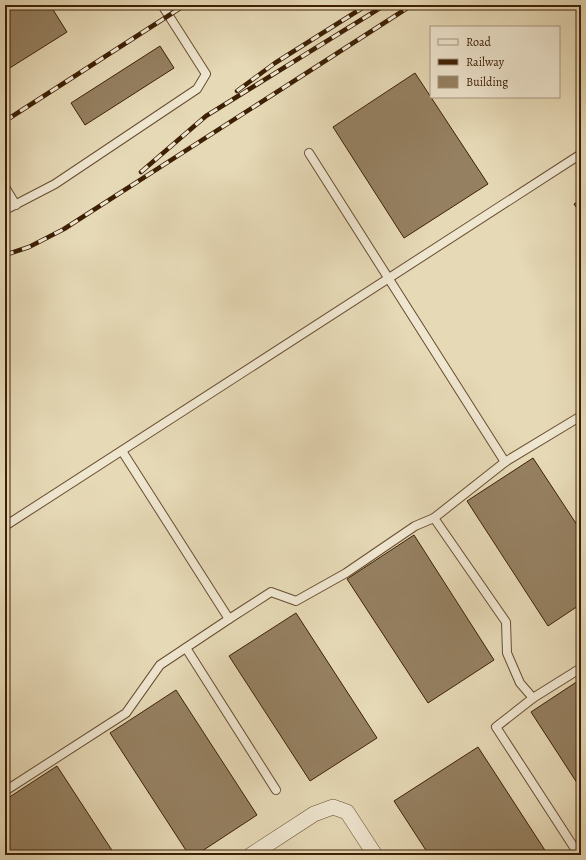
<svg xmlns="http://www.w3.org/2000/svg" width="586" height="860" viewBox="0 0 586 860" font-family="Alegreya,serif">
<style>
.building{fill:#958061;stroke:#3e2005}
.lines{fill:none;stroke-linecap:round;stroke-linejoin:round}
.lane-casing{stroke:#684e31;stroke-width:10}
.street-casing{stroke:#684e31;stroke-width:16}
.lane{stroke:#efe6d0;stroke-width:8}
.street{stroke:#efe6d0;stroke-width:15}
.rail-casing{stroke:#3e2005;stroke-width:4.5}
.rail{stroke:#efe6d0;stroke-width:3;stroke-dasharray:9;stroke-linecap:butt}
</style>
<rect width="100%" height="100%" fill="#e6d9b6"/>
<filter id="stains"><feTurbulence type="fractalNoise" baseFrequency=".005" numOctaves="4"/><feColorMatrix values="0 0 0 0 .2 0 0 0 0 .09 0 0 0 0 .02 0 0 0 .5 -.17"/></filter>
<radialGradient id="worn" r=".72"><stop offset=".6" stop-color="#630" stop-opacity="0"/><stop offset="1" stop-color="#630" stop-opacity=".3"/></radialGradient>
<!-- building -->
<g class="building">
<path d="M 5,5 L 50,5 L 67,32 L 5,71 Z"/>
<path d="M 160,46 L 174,68 L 85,125 L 71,103 Z"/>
<path d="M 415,73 L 488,184 L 404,238 L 333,127 Z"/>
<path d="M 581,200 L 581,214 L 574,204 Z"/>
<path d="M 533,458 L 581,531 L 581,604 L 548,626 L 467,501 Z"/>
<path d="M 414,535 L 494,660 L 428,703 L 347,579 Z"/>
<path d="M 296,613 L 377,738 L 310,781 L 229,656 Z"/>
<path d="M 581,679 L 581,789 L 531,712 Z"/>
<path d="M 176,690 L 257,815 L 196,855 L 189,855 L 110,733 Z"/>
<path d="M 478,747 L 548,855 L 429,855 L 394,801 Z"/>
<path d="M 57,766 L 115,855 L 5,855 L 5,800 Z"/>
</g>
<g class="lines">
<defs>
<g id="lane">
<path d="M 309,153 L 505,462"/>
<path d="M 5,187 L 16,205"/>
<path d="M 5,210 L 55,184 L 197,89 L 206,74 L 162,5"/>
<path d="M 434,518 L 505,462 L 581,416"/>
<path d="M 5,526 L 581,154"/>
<path d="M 229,619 L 271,592 L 296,601 L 346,573 L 415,526 L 434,518 L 506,622 L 507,653 L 520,683 L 533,698 L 496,727 L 579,855"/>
<path d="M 186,648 L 276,790"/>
<path d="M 533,698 L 581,668"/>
<path d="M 5,791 L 126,713 L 160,665 L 229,619 L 122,451"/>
</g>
<path id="street" d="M 251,855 L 314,814 L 333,807 L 347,812 L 375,855"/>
</defs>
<!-- lane casing -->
<use href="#lane" class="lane-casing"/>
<!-- street casing -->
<use href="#street" class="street-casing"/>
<!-- lane -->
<use href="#lane" class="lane"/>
<!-- street -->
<use href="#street" class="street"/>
<defs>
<g id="rail">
<path d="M 237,91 L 275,63 L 367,5"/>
<path d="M 5,121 L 185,5"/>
<path d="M 141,172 L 206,116 L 385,5"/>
<path d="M 5,255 L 29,247 L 64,229 L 412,5"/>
</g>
</defs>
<!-- rail casing -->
<use href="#rail" class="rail-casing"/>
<!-- rail -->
<use href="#rail" class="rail"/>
</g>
<!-- margin -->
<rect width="586" height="860" fill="none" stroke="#e6d9b6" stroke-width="20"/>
<rect x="6" y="6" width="574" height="848" fill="none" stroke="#3e2005" stroke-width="2"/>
<rect x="10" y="10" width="566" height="840" fill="none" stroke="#3e2005"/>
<!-- legend -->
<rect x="430" y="26" width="130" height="72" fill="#efe6d0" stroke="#a8977f"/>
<rect x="438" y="39" width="20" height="6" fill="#efe6d0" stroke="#a8977f"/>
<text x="466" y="46" font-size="12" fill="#3e2005">Road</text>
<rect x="438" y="59" width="20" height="6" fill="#3e2005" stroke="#a8977f"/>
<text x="466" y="66" font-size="12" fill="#3e2005">Railway</text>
<rect x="438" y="76" width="20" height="12" fill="#958061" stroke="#a8977f"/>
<text x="466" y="86" font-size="12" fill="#3e2005">Building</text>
<rect width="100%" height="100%" filter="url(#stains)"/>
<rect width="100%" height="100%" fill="url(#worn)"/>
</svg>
